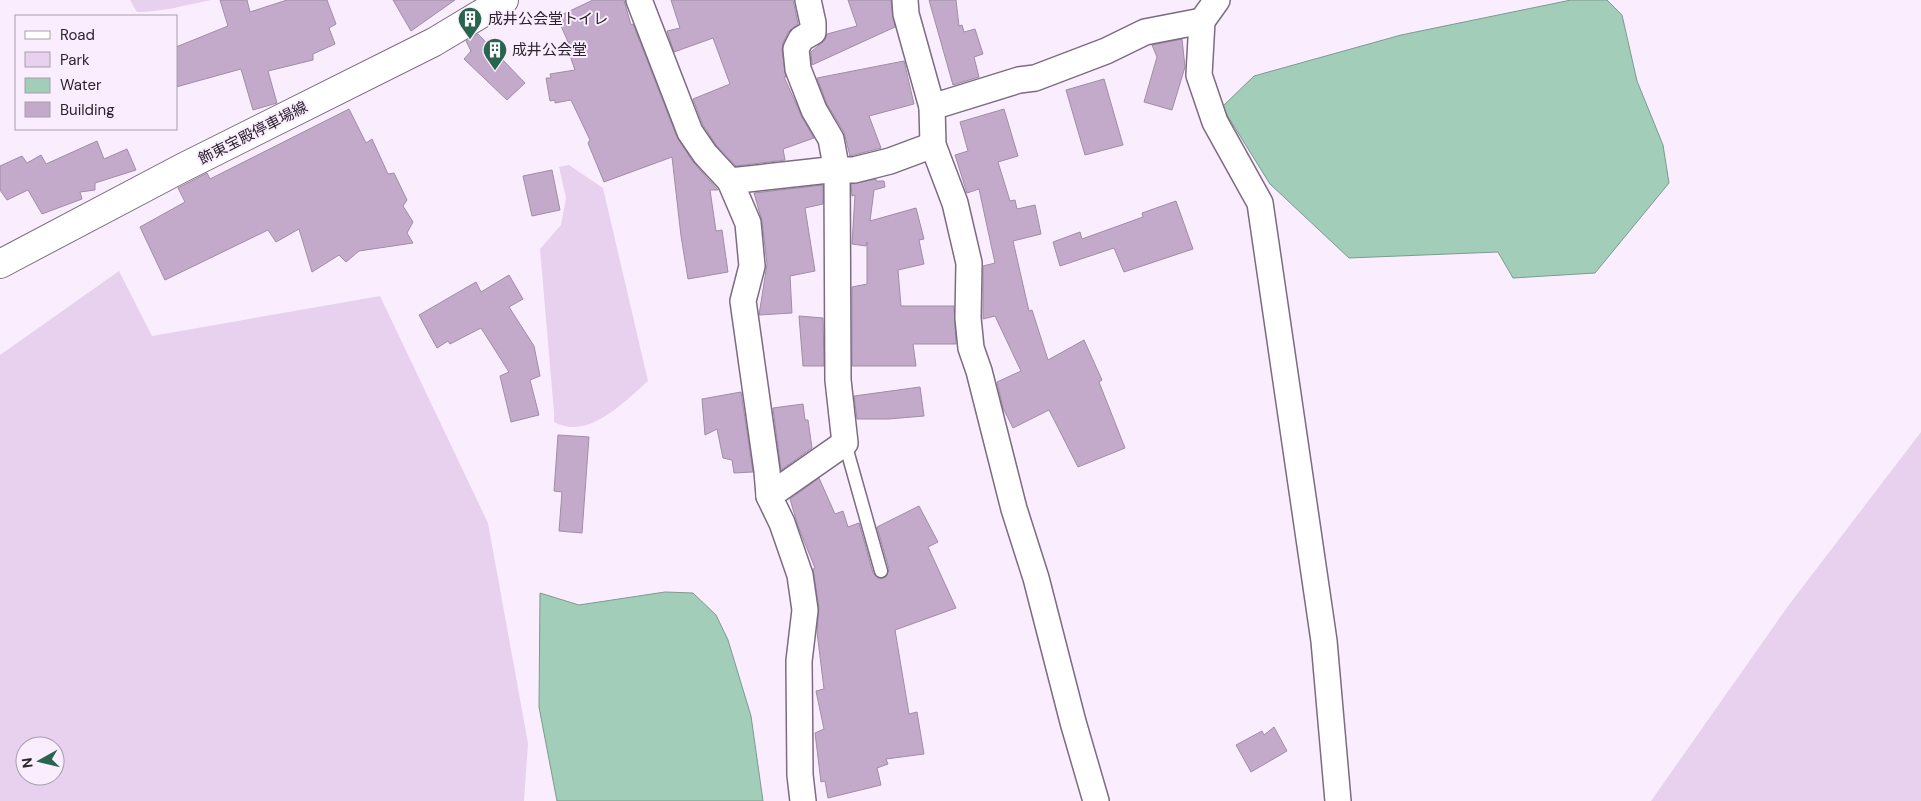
<svg xmlns="http://www.w3.org/2000/svg" width="1921" height="801" viewBox="0 0 1921 801" font-family="'DM Sans','Noto Sans JP',sans-serif">
<style>
.green{fill:#e7d1ef;fill-rule:evenodd}
.water{fill:#a1cdb9;stroke:#7d9a8f}
.building{fill:#c3aacb;stroke:#9f8da6}
.lines{fill:none;stroke-linecap:round;stroke-linejoin:round}
.lane-casing{stroke:#7c6b82;stroke-width:15}
.street-casing{stroke:#7c6b82;stroke-width:28}
.secondary-casing{stroke:#7c6b82;stroke-width:30}
.lane{stroke:#fff;stroke-width:12}
.street{stroke:#fff;stroke-width:25}
.secondary{stroke:#fff;stroke-width:28}
.labels{text-anchor:middle;stroke-width:4;stroke-linejoin:round;paint-order:stroke}
.poi-label{font-size:15px;fill:#2a232d;stroke:#faeefe;text-anchor:start}
.street-label{font-size:15px;fill:#2a232d;stroke:#faeefe}
</style>
<rect width="100%" height="100%" fill="#faeefe"/>
<!-- green -->
<g class="green">
<path d="M 130,0 L 211,0 C 186,5 163,12 137,12 Z"/>
<path d="M 569,165 L 603,188 L 648,381 C 624,402 588,441 554,422 L 554,412 L 540,249 L 561,225 L 566,198 L 559,167 Z"/>
<path d="M 119,271 L 152,336 L 380,296 L 488,523 L 528,743 L 524,801 L 0,801 L 0,355 ZM 25,746 L 55,746 L 55,776 L 25,776 Z"/>
<path d="M 1921,432 L 1921,801 L 1651,801 L 1788,606 Z"/>
</g>
<!-- water -->
<g class="water">
<path d="M 1571,0 L 1607,0 L 1622,15 L 1637,81 L 1663,145 L 1669,183 L 1595,273 L 1513,278 L 1498,252 L 1349,258 L 1270,184 L 1222,107 L 1254,76 L 1401,35 Z"/>
<path d="M 665,592 L 693,593 L 716,615 L 728,640 L 751,716 L 763,801 L 557,801 L 539,707 L 540,593 L 579,605 Z"/>
</g>
<!-- building -->
<g class="building">
<path d="M 220,0 L 247,0 L 250,12 L 287,0 L 327,0 L 336,24 L 329,28 L 335,44 L 313,54 L 313,60 L 268,71 L 277,103 L 253,110 L 241,69 L 176,87 L 176,47 L 228,26 Z"/>
<path d="M 393,0 L 455,0 L 411,31 Z"/>
<path d="M 593,0 L 624,0 L 631,25 L 633,24 L 677,137 L 693,162 L 718,190 L 710,190 L 716,231 L 722,230 L 728,272 L 688,279 L 681,236 L 672,157 L 604,182 L 588,143 L 590,140 L 571,100 L 555,103 L 555,100 L 550,101 L 546,78 L 551,78 L 550,74 L 575,70 L 568,50 L 570,50 L 568,45 L 569,44 L 557,17 Z"/>
<path d="M 671,0 L 793,0 L 798,24 L 788,32 L 783,43 L 782,50 L 786,77 L 784,77 L 802,117 L 814,138 L 783,149 L 785,160 L 736,166 L 716,145 L 703,125 L 693,99 L 730,84 L 713,38 L 674,52 L 667,31 L 680,28 Z"/>
<path d="M 848,0 L 891,0 L 895,27 L 812,65 L 811,52 L 825,40 L 827,34 L 857,26 Z"/>
<path d="M 929,0 L 956,0 L 959,26 L 962,25 L 964,32 L 975,29 L 983,54 L 974,57 L 979,77 L 953,85 Z"/>
<path d="M 478,34 L 525,83 L 507,100 L 464,59 L 471,51 L 466,41 Z"/>
<path d="M 1182,39 L 1185,67 L 1172,110 L 1144,102 L 1157,57 L 1152,45 Z"/>
<path d="M 904,61 L 914,104 L 869,116 L 881,148 L 850,156 L 844,132 L 827,104 L 817,78 Z"/>
<path d="M 1104,79 L 1123,145 L 1085,155 L 1066,90 Z"/>
<path d="M 349,109 L 366,143 L 372,139 L 388,174 L 394,173 L 407,200 L 403,206 L 413,222 L 407,233 L 413,243 L 359,251 L 346,262 L 339,255 L 312,272 L 299,229 L 276,242 L 268,230 L 165,280 L 140,227 L 185,202 L 178,188 L 207,173 L 210,179 Z"/>
<path d="M 1004,109 L 1018,156 L 998,162 L 1010,201 L 1015,200 L 1017,209 L 1035,205 L 1041,234 L 1013,241 L 1029,311 L 1032,310 L 1048,360 L 1084,340 L 1102,380 L 1099,382 L 1125,448 L 1078,467 L 1049,410 L 1013,428 L 1003,408 L 997,382 L 1021,371 L 995,316 L 983,319 L 983,266 L 995,263 L 979,189 L 967,193 L 955,155 L 968,151 L 960,122 Z"/>
<path d="M 97,141 L 104,159 L 127,149 L 136,170 L 95,183 L 95,190 L 80,192 L 82,199 L 42,214 L 28,190 L 7,200 L 0,190 L 0,166 L 22,156 L 27,163 L 41,155 L 46,164 Z"/>
<path d="M 552,170 L 560,210 L 532,216 L 523,176 Z"/>
<path d="M 876,179 L 876,181 L 884,181 L 885,187 L 874,190 L 870,221 L 916,208 L 924,239 L 919,240 L 924,264 L 898,270 L 901,306 L 954,306 L 956,344 L 913,344 L 916,366 L 852,366 L 852,287 L 867,284 L 867,242 L 866,246 L 852,244 L 855,195 L 852,196 L 851,184 Z"/>
<path d="M 823,185 L 823,204 L 805,208 L 815,271 L 790,276 L 792,313 L 759,315 L 767,264 L 762,221 L 754,193 Z"/>
<path d="M 1176,201 L 1193,249 L 1124,272 L 1114,248 L 1060,266 L 1053,242 L 1080,232 L 1082,239 L 1143,217 L 1142,213 Z"/>
<path d="M 509,275 L 523,299 L 509,307 L 534,346 L 540,376 L 530,380 L 539,415 L 511,422 L 500,376 L 509,372 L 481,328 L 450,344 L 448,341 L 437,348 L 419,315 L 476,282 L 481,292 Z"/>
<path d="M 799,316 L 823,318 L 824,366 L 803,366 Z"/>
<path d="M 920,387 L 924,416 L 888,419 L 857,419 L 854,396 Z"/>
<path d="M 741,392 L 753,472 L 734,473 L 732,460 L 723,458 L 717,429 L 705,435 L 702,399 Z"/>
<path d="M 803,404 L 805,420 L 808,420 L 812,448 L 781,470 L 773,408 Z"/>
<path d="M 558,435 L 589,437 L 582,533 L 559,531 L 562,492 L 554,491 Z"/>
<path d="M 819,478 L 835,514 L 843,511 L 848,527 L 859,523 L 873,573 L 879,579 L 886,577 L 889,569 L 877,527 L 919,506 L 938,542 L 928,547 L 956,608 L 895,630 L 909,714 L 917,712 L 924,754 L 886,759 L 888,764 L 877,768 L 881,785 L 828,798 L 825,781 L 821,782 L 815,733 L 824,729 L 816,691 L 824,689 L 817,632 L 819,608 L 813,569 L 815,568 L 798,526 L 790,499 Z"/>
<path d="M 1274,727 L 1287,751 L 1251,772 L 1236,745 L 1262,731 L 1264,735 Z"/>
</g>
<g class="lines">
<defs>
<path id="lane" d="M 845,443 L 881,571"/>
<g id="street">
<path d="M 639,0 L 690,132 L 705,154 L 730,181 L 748,223 L 752,266 L 743,301 L 767,471 L 769,496 L 782,523 L 800,575 L 805,610 L 799,661 L 800,775 L 803,801"/>
<path d="M 905,0 L 906,14 L 932,107 L 933,145 L 955,203 L 969,263 L 968,318 L 971,348 L 979,371 L 1014,509 L 1036,578 L 1073,722 L 1096,801"/>
<path d="M 1217,0 L 1202,21 L 1199,75 L 1215,122 L 1260,203 L 1324,641 L 1338,801"/>
<path d="M 932,107 L 1019,80 L 1035,78 L 1106,51 L 1145,32 L 1202,21"/>
<path d="M 730,181 L 829,170 L 854,170 L 890,161 L 933,145"/>
<path d="M 769,496 L 845,443 L 838,380 L 837,171 L 831,139 L 814,110 L 798,69 L 796,49 L 801,39 L 813,32 L 813,23 L 808,0"/>
</g>
<path id="secondary" d="M 0,264 L 182,168 L 434,42 L 504,0"/>
</defs>
<!-- lane casing -->
<use href="#lane" class="lane-casing"/>
<!-- street casing -->
<use href="#street" class="street-casing"/>
<!-- secondary casing -->
<use href="#secondary" class="secondary-casing"/>
<!-- lane -->
<use href="#lane" class="lane"/>
<!-- street -->
<use href="#street" class="street"/>
<!-- secondary -->
<use href="#secondary" class="secondary"/>
</g>
<!-- icons -->
<defs>
<symbol id="building-pin" viewBox="-11 -11 22 30"><path d="M0 17L-7.5 6A9.5 9.5 0 1 1 7.5 6Z" fill="#29644e" stroke="#faeefe"/><path d="M-4-6H4V6H1V3H-1V6H-4ZM-2.5-4.3h1.7v1.8h-1.7ZM.8-4.3h1.7v1.8H.8ZM-2.5-1h1.7V.8h-1.7ZM.8-1h1.7V.8H.8Z" fill="#fff"/></symbol>
</defs>
<g fill-rule="evenodd">
<use href="#building-pin" x="456" y="5" width="28" height="38"/>
<use href="#building-pin" x="481" y="36" width="28" height="38"/>
</g>
<g class="labels">
<!-- poi labels -->
<g class="poi-label">
<text x="488" y="24">成井公会堂トイレ</text>
<text x="512" y="55">成井公会堂</text>
</g>
<!-- street labels -->
<g class="street-label">
<text transform="translate(253 133) rotate(-27)" y="5">飾東宝殿停車場線</text>
</g>
</g>
<!-- legend -->
<rect x="15" y="15" width="162" height="115" fill="#faeefe" stroke="#a79daa"/>
<rect x="25" y="31" width="25" height="8" fill="#ffffff" stroke="#a79daa"/>
<text x="60" y="40" font-size="15" fill="#2a232d">Road</text>
<rect x="25" y="52" width="25" height="15" fill="#e7d1ef" stroke="#a79daa"/>
<text x="60" y="65" font-size="15" fill="#2a232d">Park</text>
<rect x="25" y="78" width="25" height="15" fill="#a1cdb9" stroke="#a79daa"/>
<text x="60" y="90" font-size="15" fill="#2a232d">Water</text>
<rect x="25" y="102" width="25" height="15" fill="#c3aacb" stroke="#a79daa"/>
<text x="60" y="115" font-size="15" fill="#2a232d">Building</text>
<!-- north arrow -->
<g transform="translate(40 761) rotate(262)"><circle r="24" fill="#faeefe" stroke="#a79daa"/>
<path d="M0-4L9 19L0 12L-9 19Z" fill="#29644e"/>
<text y="-8" font-size="14" font-weight="bold" text-anchor="middle" fill="#2a232d">N</text>
</g>
</svg>
